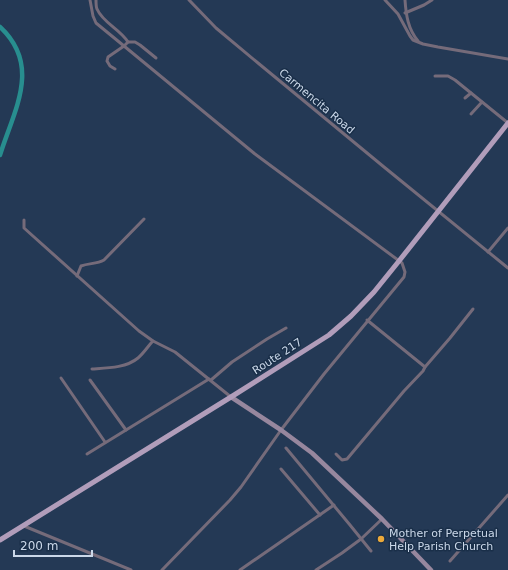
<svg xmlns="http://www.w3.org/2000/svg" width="508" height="570" viewBox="0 0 508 570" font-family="'DejaVu Sans',sans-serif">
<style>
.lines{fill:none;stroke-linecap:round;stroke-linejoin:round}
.river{stroke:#288e8f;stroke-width:4.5}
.street{stroke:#756b7a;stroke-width:3}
.secondary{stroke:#97879e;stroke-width:4.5}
.primary{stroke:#b19dba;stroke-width:5}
.poi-dot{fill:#eca93a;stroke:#1a2f49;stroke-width:1.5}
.labels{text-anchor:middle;stroke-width:3;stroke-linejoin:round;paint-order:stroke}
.street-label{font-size:11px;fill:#cbd8e9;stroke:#1a2f49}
.poi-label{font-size:11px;fill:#cbd8e9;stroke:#1a2f49;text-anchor:start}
</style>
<rect width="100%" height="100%" fill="#243955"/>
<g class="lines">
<!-- river -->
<path class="river" d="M 0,27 C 42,66 14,110 0,155"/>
<!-- street -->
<g class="street">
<path d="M 90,0 L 93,16 L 96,23 L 124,46 L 108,57 L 107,61 L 110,66 L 115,69"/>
<path d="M 96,0 C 96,3 96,7 97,9 C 103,23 120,29 128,42 L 124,46 L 255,154 L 402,263 L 405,272 L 404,277 L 324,374 L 281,430 L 241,487 L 230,500 L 162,570"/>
<path d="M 189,0 L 216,28 L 258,63 L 384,167 L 508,268"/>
<path d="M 385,0 L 398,14 L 410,36 L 413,40 L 423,44 L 438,47 L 508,59"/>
<path d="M 405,0 C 406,15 408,29 418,41"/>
<path d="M 405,13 L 424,5 L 432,0"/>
<path d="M 128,42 L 135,42 L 140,45 L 156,58"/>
<path d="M 435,76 L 448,76 L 455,80 L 471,93 L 465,98"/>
<path d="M 471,93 L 508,123"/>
<path d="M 471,114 L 482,102"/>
<path d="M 24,220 L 24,228 L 139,331 L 153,341 L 175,352 L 231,397"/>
<path d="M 488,252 L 508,228"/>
<path d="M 77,276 L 81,266 C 89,263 97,264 104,260 L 144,219"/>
<path d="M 367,320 L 425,367"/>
<path d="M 92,369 C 107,368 126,368 138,358 C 144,353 148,346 153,341"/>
<path d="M 61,378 L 105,442"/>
<path d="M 90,380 L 126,430"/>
<path d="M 211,380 L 232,362 L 267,339 L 286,328"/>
<path d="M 286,448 L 350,525 L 371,551"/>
<path d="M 87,454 L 209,379"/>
<path d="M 336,454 L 342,460 L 347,459 L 404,391 L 423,371 L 425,367 L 450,338 L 473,309"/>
<path d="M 281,469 L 320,515"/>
<path d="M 24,526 L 131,570"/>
<path d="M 450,561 L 508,495"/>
<path d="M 240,570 L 334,505"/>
<path d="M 316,570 L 342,553 L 361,539 L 382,519"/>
</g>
<!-- secondary -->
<path class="secondary" d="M 231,397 L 281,430 L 312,453 L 382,519 L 431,570"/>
<!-- primary -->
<path class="primary" d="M 0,540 L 231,397 L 329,335 L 351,316 L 374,292 L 399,261 L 508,123"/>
</g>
<!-- markers -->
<circle class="poi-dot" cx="381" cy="539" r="4"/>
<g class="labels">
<!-- street labels -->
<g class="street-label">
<text transform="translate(317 101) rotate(40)" y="4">Carmencita Road</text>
<text transform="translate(277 356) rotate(-33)" y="4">Route 217</text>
</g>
<!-- poi labels -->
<g class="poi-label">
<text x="389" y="537">Mother of Perpetual<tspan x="389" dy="13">Help Parish Church</tspan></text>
</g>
</g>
<!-- scale -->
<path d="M14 550v6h78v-6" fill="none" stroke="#cbd8e9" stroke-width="2"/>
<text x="20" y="550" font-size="12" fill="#cbd8e9" stroke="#1a2f49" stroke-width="3" paint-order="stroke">200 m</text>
</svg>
